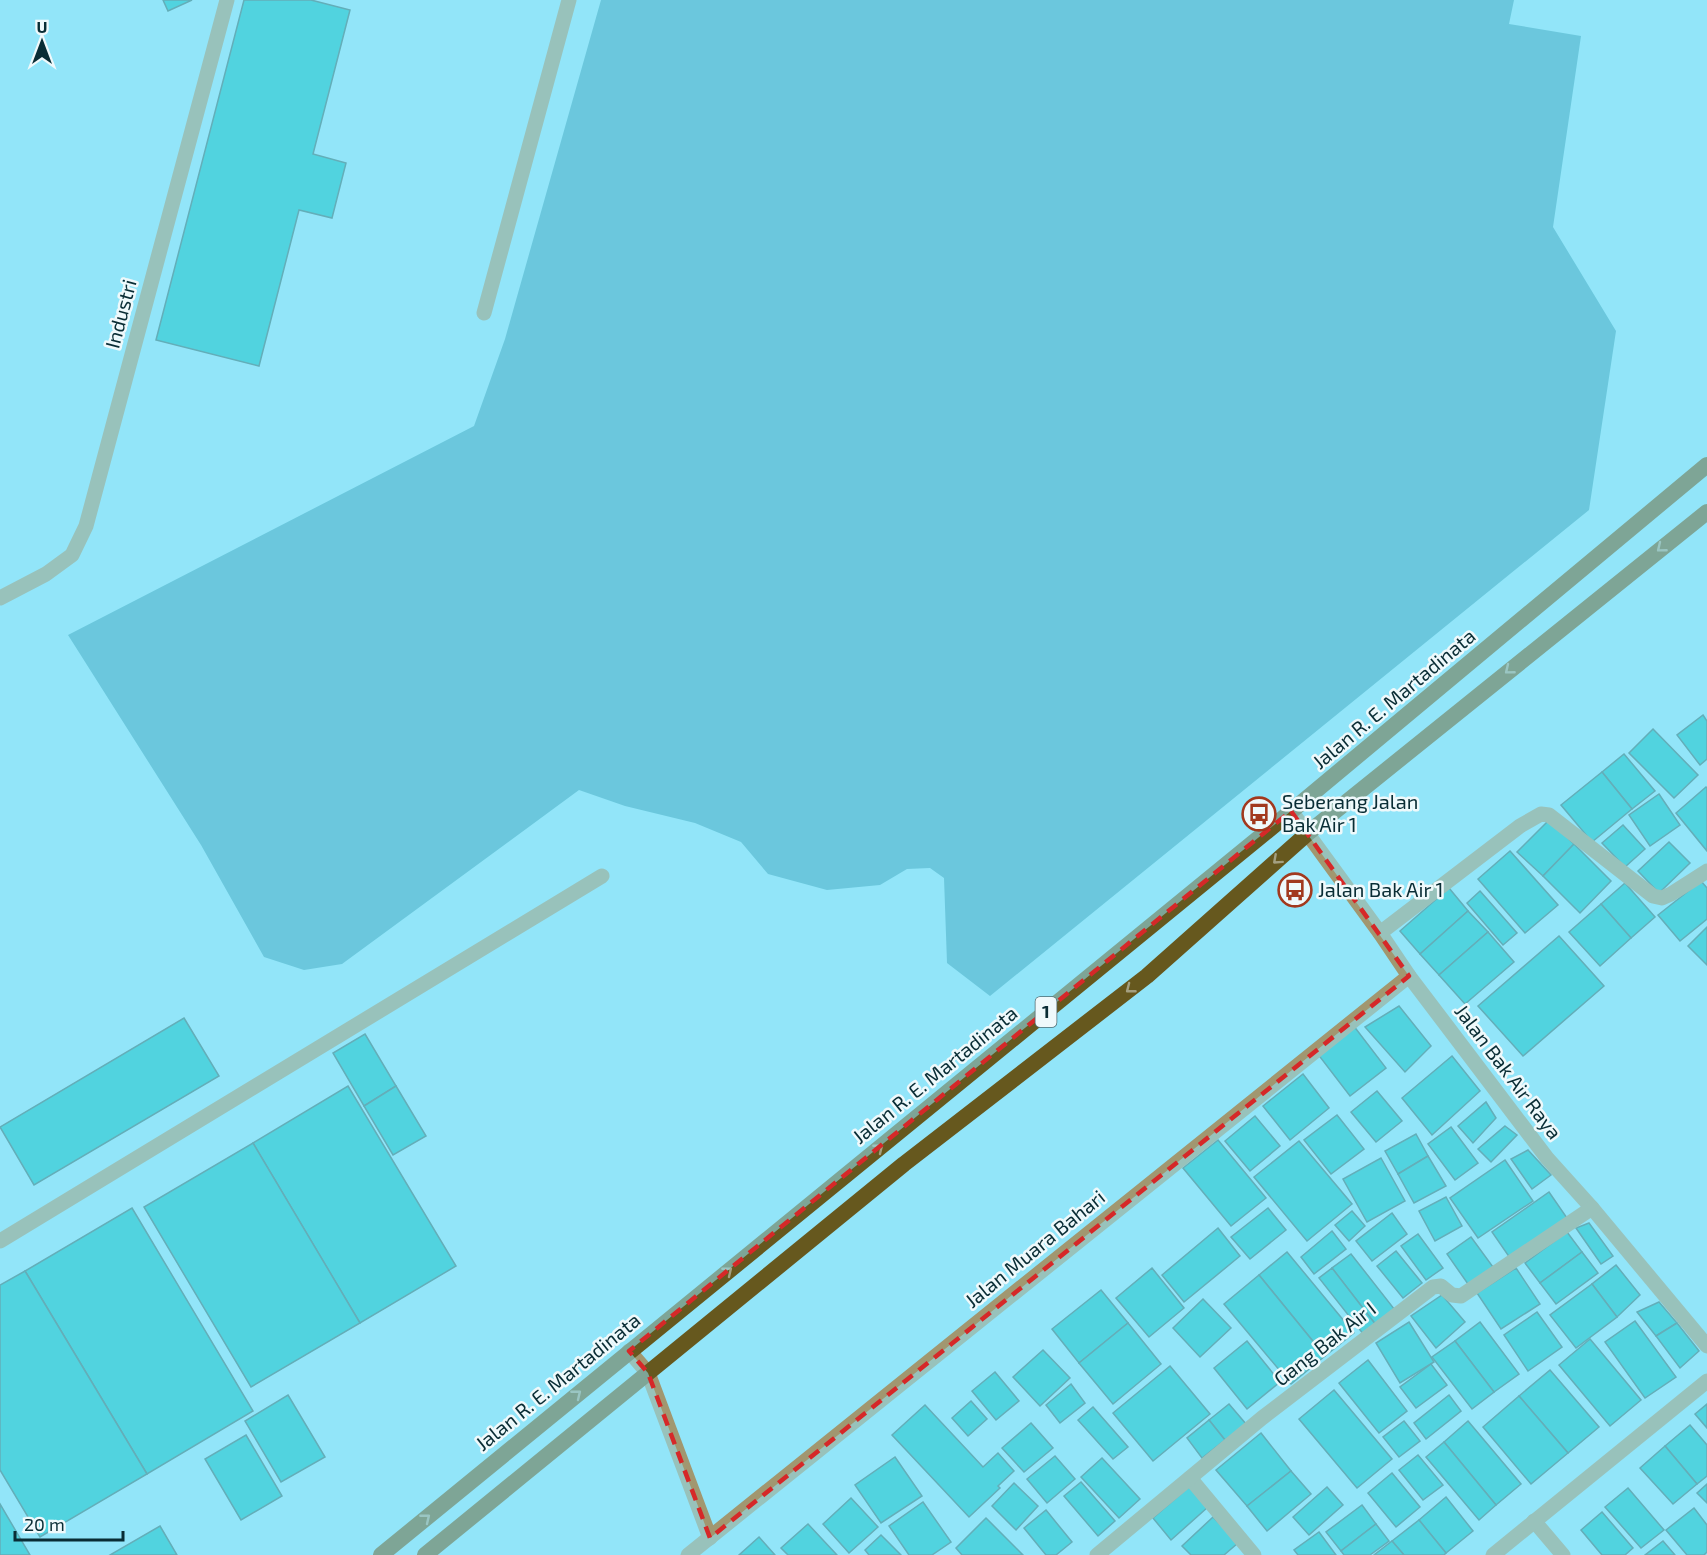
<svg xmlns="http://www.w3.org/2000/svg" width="1707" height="1555" viewBox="0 0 1707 1555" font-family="'Exo 2',sans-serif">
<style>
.water{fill:#3ca3ba}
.building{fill:#04bdbe;stroke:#2b6a6a;stroke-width:1.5}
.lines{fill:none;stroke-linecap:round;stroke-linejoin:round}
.service{stroke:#a19770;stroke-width:15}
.minor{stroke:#a19770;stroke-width:15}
.trunk{stroke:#66581e;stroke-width:16}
.oneway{stroke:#a4a081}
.marked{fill:none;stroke:#d62828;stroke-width:4.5;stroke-dasharray:12 8;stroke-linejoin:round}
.labels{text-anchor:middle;stroke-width:5;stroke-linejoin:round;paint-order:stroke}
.shield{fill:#eff9fb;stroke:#4e6a70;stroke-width:1.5}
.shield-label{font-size:18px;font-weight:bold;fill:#092d35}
.street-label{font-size:20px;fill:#092d35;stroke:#eff9fb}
.poi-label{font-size:20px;fill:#092d35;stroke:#eff9fb;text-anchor:start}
</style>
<rect width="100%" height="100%" fill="#92e5f9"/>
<!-- water -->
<path class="water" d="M 601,0 L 1514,0 L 1509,24 L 1581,36 L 1553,227 L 1616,331 L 1589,510 L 990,996 L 947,963 L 944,878 L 930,868 L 907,869 L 880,885 L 827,890 L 768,874 L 741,842 L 695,823 L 625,806 L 579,790 L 342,964 L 304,970 L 264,957 L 201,845 L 68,635 L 474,426 L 505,339 Z"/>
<!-- building -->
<g class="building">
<path d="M 163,0 L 192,0 L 168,11 Z"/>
<path d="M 244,0 L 311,0 L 350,10 L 313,154 L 346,163 L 332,218 L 299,210 L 259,366 L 156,340 Z"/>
<path d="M 1703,715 L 1707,721 L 1707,759 L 1700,765 L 1677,735 Z"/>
<path d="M 1653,729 L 1698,775 L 1674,798 L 1629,753 Z"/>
<path d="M 1624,754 L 1655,791 L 1632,809 L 1602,772 Z"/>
<path d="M 1602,772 L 1632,809 L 1592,842 L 1561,805 Z"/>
<path d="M 1706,787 L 1707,788 L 1707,851 L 1676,813 Z"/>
<path d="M 1659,794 L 1680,825 L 1650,846 L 1629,815 Z"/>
<path d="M 1549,820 L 1574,844 L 1543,876 L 1517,852 Z"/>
<path d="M 1623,825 L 1645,849 L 1625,867 L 1602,843 Z"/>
<path d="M 1669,842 L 1690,863 L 1659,893 L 1638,871 Z"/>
<path d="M 1574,844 L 1611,881 L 1580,913 L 1543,876 Z"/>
<path d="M 1510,851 L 1558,905 L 1525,933 L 1478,879 Z"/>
<path d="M 1701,881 L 1707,888 L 1707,919 L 1680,941 L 1658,915 Z"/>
<path d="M 1625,883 L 1655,917 L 1631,938 L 1601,904 Z"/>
<path d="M 1449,888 L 1468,911 L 1420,954 L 1400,931 Z"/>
<path d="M 1480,891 L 1517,933 L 1503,945 L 1467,903 Z"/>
<path d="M 1601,904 L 1631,938 L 1600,966 L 1569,932 Z"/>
<path d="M 1468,911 L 1488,932 L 1439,975 L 1420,954 Z"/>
<path d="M 1707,927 L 1707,965 L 1688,946 Z"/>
<path d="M 1488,932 L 1514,962 L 1465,1004 L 1439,975 Z"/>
<path d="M 1559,936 L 1604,986 L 1523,1056 L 1478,1006 Z"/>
<path d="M 1399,1006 L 1431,1046 L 1405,1072 L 1365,1027 Z"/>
<path d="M 184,1018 L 219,1076 L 34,1185 L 0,1127 Z"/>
<path d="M 1353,1025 L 1386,1068 L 1350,1096 L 1317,1053 Z"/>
<path d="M 365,1034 L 396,1086 L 364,1106 L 333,1053 Z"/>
<path d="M 1452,1056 L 1480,1091 L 1432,1135 L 1402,1098 Z"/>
<path d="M 1303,1074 L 1329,1108 L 1290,1140 L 1263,1106 Z"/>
<path d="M 348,1086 L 456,1266 L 360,1323 L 253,1143 Z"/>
<path d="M 396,1086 L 426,1136 L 393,1155 L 364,1106 Z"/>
<path d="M 1377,1091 L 1402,1121 L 1376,1142 L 1351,1112 Z"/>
<path d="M 1486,1102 L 1496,1118 L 1473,1143 L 1458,1126 Z"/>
<path d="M 1337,1115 L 1364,1149 L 1331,1174 L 1304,1140 Z"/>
<path d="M 1255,1116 L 1280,1146 L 1250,1171 L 1225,1141 Z"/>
<path d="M 1505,1126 L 1517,1135 L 1491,1162 L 1478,1149 Z"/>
<path d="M 1451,1127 L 1478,1163 L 1455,1180 L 1428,1144 Z"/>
<path d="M 1416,1134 L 1428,1156 L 1398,1174 L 1385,1151 Z"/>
<path d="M 1218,1140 L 1266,1198 L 1231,1226 L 1183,1168 Z"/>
<path d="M 1299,1141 L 1352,1204 L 1307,1241 L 1254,1177 Z"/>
<path d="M 253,1143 L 360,1323 L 251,1387 L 144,1207 Z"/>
<path d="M 1528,1150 L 1551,1175 L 1532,1189 L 1511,1159 Z"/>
<path d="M 1428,1156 L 1446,1186 L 1414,1203 L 1398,1174 Z"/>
<path d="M 1381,1158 L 1405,1201 L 1367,1222 L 1343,1179 Z"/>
<path d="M 1505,1160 L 1533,1201 L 1478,1238 L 1450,1198 Z"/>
<path d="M 1549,1192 L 1567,1218 L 1510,1258 L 1492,1232 Z"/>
<path d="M 1446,1197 L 1462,1226 L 1435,1241 L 1419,1211 Z"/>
<path d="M 132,1208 L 253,1411 L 147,1474 L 25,1271 Z"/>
<path d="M 1268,1208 L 1286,1230 L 1250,1259 L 1231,1237 Z"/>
<path d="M 1352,1211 L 1365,1226 L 1349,1241 L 1335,1225 Z"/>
<path d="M 1392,1213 L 1407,1234 L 1372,1261 L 1356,1241 Z"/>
<path d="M 1589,1223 L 1613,1256 L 1601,1264 L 1576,1228 Z"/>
<path d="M 1218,1228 L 1240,1256 L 1184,1302 L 1162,1275 Z"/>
<path d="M 1332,1231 L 1346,1249 L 1314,1274 L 1301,1257 Z"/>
<path d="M 1567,1232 L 1582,1252 L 1540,1283 L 1525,1263 Z"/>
<path d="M 1418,1234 L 1443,1268 L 1426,1280 L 1401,1246 Z"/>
<path d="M 1471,1237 L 1493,1267 L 1468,1284 L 1447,1254 Z"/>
<path d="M 1396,1251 L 1422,1283 L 1403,1298 L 1377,1266 Z"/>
<path d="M 1287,1252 L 1354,1333 L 1325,1356 L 1259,1275 Z"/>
<path d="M 1582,1252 L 1598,1273 L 1556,1304 L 1540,1283 Z"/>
<path d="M 1351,1254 L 1395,1310 L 1376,1325 L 1332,1268 Z"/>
<path d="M 1616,1265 L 1640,1295 L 1617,1317 L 1592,1284 Z"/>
<path d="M 1152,1268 L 1184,1308 L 1149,1337 L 1116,1298 Z"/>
<path d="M 1332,1268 L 1376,1325 L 1364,1335 L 1319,1278 Z"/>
<path d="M 1516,1268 L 1540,1304 L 1501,1329 L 1477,1293 Z"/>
<path d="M 25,1271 L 147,1474 L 40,1537 L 0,1470 L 0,1285 Z"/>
<path d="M 1259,1275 L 1325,1356 L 1291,1384 L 1224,1304 Z"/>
<path d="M 1592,1284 L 1617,1317 L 1576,1348 L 1550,1315 Z"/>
<path d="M 1101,1290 L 1128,1323 L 1079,1363 L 1052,1329 Z"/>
<path d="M 1442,1295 L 1465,1322 L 1436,1348 L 1411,1316 Z"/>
<path d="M 1203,1299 L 1231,1328 L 1200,1357 L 1173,1328 Z"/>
<path d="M 1659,1302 L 1677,1323 L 1656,1336 L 1637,1312 Z"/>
<path d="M 1537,1312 L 1562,1347 L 1528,1371 L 1504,1335 Z"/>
<path d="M 1635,1321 L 1676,1377 L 1645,1398 L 1605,1342 Z"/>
<path d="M 1409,1322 L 1434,1362 L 1400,1383 L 1376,1343 Z"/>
<path d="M 1480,1322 L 1519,1374 L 1494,1392 L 1455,1341 Z"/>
<path d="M 1128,1323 L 1161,1364 L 1113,1404 L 1079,1363 Z"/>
<path d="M 1677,1323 L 1699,1351 L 1680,1368 L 1656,1336 Z"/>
<path d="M 1590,1339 L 1641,1400 L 1610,1426 L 1559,1365 Z"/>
<path d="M 1247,1341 L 1280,1382 L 1247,1409 L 1214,1368 Z"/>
<path d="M 1455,1341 L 1494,1392 L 1472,1409 L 1432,1357 Z"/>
<path d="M 1043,1350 L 1070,1378 L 1040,1406 L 1013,1377 Z"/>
<path d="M 1368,1360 L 1407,1411 L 1379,1433 L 1339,1383 Z"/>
<path d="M 1431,1364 L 1447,1385 L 1416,1408 L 1400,1387 Z"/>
<path d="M 1170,1366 L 1210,1414 L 1153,1461 L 1113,1413 Z"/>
<path d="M 1550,1370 L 1599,1427 L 1568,1453 L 1519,1396 Z"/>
<path d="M 995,1372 L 1019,1401 L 996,1420 L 972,1391 Z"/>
<path d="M 1071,1384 L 1085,1403 L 1060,1423 L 1046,1405 Z"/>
<path d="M 1334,1390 L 1392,1459 L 1357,1488 L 1299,1419 Z"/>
<path d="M 288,1395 L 325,1457 L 281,1482 L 245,1421 Z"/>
<path d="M 1449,1395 L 1461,1411 L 1426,1439 L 1414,1423 Z"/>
<path d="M 1519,1396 L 1568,1453 L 1531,1484 L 1483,1427 Z"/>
<path d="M 971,1401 L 987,1419 L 968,1436 L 952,1418 Z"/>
<path d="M 1229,1404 L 1246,1424 L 1225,1440 L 1209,1420 Z"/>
<path d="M 1707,1404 L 1707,1428 L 1695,1414 Z"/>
<path d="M 925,1405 L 983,1467 L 998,1453 L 1014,1471 L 998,1486 L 1000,1488 L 969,1517 L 892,1435 Z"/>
<path d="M 1093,1407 L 1128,1447 L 1113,1459 L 1078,1420 Z"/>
<path d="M 1209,1420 L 1225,1440 L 1202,1458 L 1187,1438 Z"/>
<path d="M 1404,1421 L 1420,1441 L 1399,1457 L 1383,1437 Z"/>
<path d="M 1468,1421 L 1521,1484 L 1496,1505 L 1444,1442 Z"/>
<path d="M 1031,1423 L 1053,1448 L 1024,1472 L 1002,1448 Z"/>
<path d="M 1690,1425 L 1707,1445 L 1707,1476 L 1697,1484 L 1665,1446 Z"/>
<path d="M 1261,1433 L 1291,1471 L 1247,1506 L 1216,1470 Z"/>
<path d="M 246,1435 L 282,1496 L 241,1520 L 205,1459 Z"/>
<path d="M 1444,1442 L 1496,1505 L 1479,1520 L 1426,1457 Z"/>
<path d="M 1665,1446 L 1697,1484 L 1673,1504 L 1640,1468 Z"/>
<path d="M 1418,1455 L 1443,1485 L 1423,1500 L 1399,1470 Z"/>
<path d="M 1055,1456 L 1075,1479 L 1047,1503 L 1027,1479 Z"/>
<path d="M 895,1457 L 922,1496 L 881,1523 L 855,1485 Z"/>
<path d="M 1102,1458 L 1140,1499 L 1119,1518 L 1081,1477 Z"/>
<path d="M 1291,1471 L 1311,1494 L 1267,1531 L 1247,1506 Z"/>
<path d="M 1392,1473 L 1420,1507 L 1396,1527 L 1368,1493 Z"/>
<path d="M 1081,1482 L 1115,1521 L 1098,1536 L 1064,1496 Z"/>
<path d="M 1014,1483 L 1038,1506 L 1016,1530 L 992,1506 Z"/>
<path d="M 1707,1484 L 1707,1503 L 1697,1493 Z"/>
<path d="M 1190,1486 L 1208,1507 L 1171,1540 L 1153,1518 Z"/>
<path d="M 1327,1487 L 1343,1505 L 1309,1535 L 1293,1517 Z"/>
<path d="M 1628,1488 L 1664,1530 L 1641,1548 L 1605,1507 Z"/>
<path d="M 1446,1497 L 1473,1531 L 1446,1553 L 1419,1520 Z"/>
<path d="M 851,1498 L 878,1527 L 849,1553 L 823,1524 Z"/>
<path d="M 923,1502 L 951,1542 L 932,1555 L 909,1555 L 889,1526 Z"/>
<path d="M 0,1504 L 30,1555 L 0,1555 Z"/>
<path d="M 1362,1505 L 1376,1524 L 1341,1551 L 1326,1532 Z"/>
<path d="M 1694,1508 L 1707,1525 L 1707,1552 L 1704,1555 L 1687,1555 L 1666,1530 Z"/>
<path d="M 1046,1510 L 1072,1542 L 1056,1555 L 1046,1555 L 1024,1528 Z"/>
<path d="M 1602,1512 L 1633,1548 L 1625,1555 L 1602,1555 L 1581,1530 Z"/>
<path d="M 1213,1517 L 1238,1543 L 1224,1555 L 1191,1555 L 1182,1546 Z"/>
<path d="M 986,1518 L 1023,1555 L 962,1555 L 956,1548 Z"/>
<path d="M 1419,1520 L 1446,1553 L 1444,1555 L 1404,1555 L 1392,1541 Z"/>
<path d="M 808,1524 L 837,1555 L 788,1555 L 781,1548 Z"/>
<path d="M 1376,1524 L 1389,1541 L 1370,1555 L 1344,1555 L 1341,1551 Z"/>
<path d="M 160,1526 L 177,1555 L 110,1555 Z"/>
<path d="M 1319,1532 L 1336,1555 L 1298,1555 L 1294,1550 Z"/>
<path d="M 881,1535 L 901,1555 L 869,1555 L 865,1550 Z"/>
<path d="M 759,1537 L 775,1555 L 739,1555 Z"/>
<path d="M 1392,1541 L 1404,1555 L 1374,1555 Z"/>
<path d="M 1663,1541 L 1675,1555 L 1645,1555 Z"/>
</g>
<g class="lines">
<!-- service -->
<g class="service">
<path d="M 484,313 L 569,0"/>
<path d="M 0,598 L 46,574 L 72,555 L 86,526 L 227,0"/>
<path d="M 0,1241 L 602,876"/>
</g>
<!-- minor -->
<g class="minor">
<path d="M 1291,811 L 1380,933 L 1409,976 L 1547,1158 L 1592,1208 L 1707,1346"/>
<path d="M 1380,933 L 1520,826 L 1541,814 L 1549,815 L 1653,896 L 1662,898 L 1671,894 L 1707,871"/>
<path d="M 629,1351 L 648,1373 L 710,1538"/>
<path d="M 1190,1478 L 1254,1555"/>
<path d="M 1534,1521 L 1563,1555"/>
<path d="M 688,1555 L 1409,976"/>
<path d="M 1097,1555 L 1262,1418 L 1433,1287 L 1441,1286 L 1452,1295 L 1461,1296 L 1592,1208"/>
<path d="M 1493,1555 L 1707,1381"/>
</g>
<!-- trunk -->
<g class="trunk">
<path d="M 381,1555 L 1271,828 L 1707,465"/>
<path d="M 425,1555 L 904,1164 L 1147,976 L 1308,833 L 1707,512"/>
</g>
</g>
<!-- one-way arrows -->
<defs><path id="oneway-chevron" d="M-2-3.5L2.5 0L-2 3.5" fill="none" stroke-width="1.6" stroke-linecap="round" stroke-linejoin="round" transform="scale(1.5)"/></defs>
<g class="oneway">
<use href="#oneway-chevron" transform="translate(1661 548) rotate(141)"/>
<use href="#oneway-chevron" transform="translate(1509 670) rotate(141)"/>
<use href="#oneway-chevron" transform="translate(1277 860) rotate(138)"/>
<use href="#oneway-chevron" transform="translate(1130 989) rotate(142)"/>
<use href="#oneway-chevron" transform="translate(879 1148) rotate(-39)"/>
<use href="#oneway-chevron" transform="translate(728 1271) rotate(-39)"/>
<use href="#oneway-chevron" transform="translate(577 1394) rotate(-39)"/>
<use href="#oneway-chevron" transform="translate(426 1518) rotate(-39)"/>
</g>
<!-- marked area -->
<path d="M0 0H1707V1555H0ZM 1291,811 L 1409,976 L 710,1538 L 648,1373 L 629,1351 Z" fill="#92e5f9" fill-opacity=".55" fill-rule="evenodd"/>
<path class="marked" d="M 1291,811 L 1409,976 L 710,1538 L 648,1373 L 629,1351 Z"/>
<!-- icons -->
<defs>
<symbol id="bus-ring" viewBox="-11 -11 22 22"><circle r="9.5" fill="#eff9fb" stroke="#a2391e" stroke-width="1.5"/><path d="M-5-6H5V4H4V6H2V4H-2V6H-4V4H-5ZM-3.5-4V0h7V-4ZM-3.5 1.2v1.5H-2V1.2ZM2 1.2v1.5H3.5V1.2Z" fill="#a2391e"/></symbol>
</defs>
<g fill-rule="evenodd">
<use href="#bus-ring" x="1240" y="795" width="38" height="38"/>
<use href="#bus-ring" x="1276" y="871" width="38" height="38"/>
</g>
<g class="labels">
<!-- shield labels -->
<rect class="shield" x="1035.5" y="997" width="21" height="30" rx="4.5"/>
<g class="shield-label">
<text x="1046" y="1018">1</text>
</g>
<!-- street labels -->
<g class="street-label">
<text transform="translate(121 314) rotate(-75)" y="7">Industri</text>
<text transform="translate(1394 699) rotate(-40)" y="7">Jalan R. E. Martadinata</text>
<text transform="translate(1508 1072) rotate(53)" y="7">Jalan Bak Air Raya</text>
<text transform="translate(935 1075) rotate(-39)" y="7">Jalan R. E. Martadinata</text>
<text transform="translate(1035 1249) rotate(-39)" y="7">Jalan Muara Bahari</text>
<text transform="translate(1325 1344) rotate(-38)" y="7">Gang Bak Air I</text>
<text transform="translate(558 1382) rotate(-39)" y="7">Jalan R. E. Martadinata</text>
</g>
<!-- poi labels -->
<g class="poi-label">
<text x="1282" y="809">Seberang Jalan<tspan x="1282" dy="23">Bak Air 1</tspan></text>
<text x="1318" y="897">Jalan Bak Air 1</text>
</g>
</g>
<!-- north arrow -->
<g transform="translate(42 42)" stroke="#eff9fb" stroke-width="4.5" paint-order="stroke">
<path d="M0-4.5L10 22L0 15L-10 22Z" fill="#092d35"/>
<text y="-9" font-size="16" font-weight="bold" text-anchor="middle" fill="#092d35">U</text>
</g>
<!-- scale -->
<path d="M15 1531v9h108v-9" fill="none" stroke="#092d35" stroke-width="3"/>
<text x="24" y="1531" font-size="18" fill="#092d35" stroke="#eff9fb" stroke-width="4.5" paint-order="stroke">20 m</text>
</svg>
